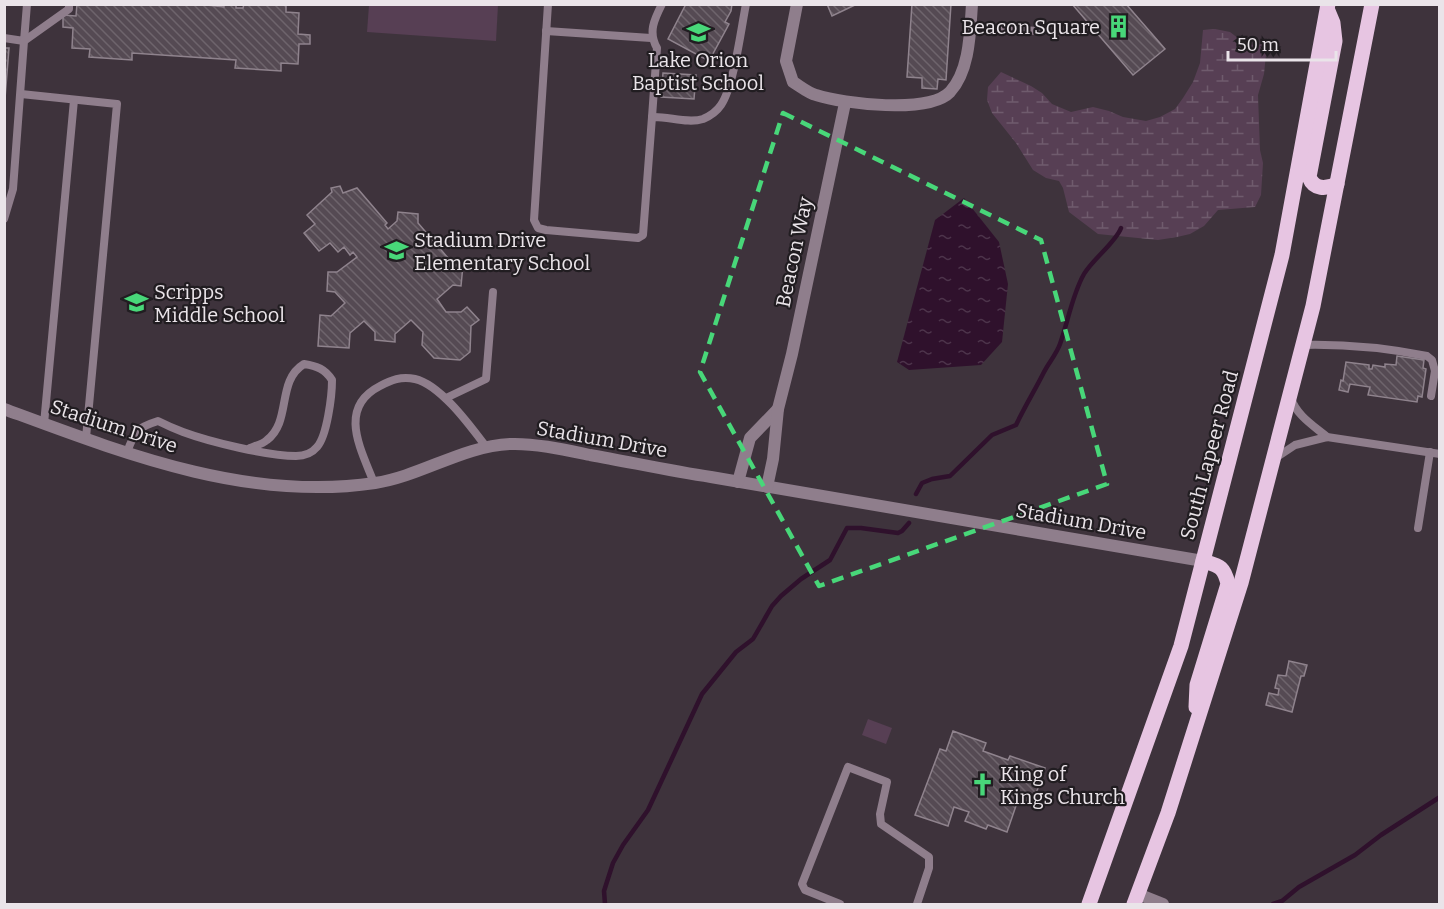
<svg xmlns="http://www.w3.org/2000/svg" width="1444" height="909" viewBox="0 0 1444 909" font-family="Bitter,serif">
<style>
.wetland{fill:url(#wetland-marsh)}
.park{fill:#573f54}
.water{fill:url(#water-ripples)}
.lines{fill:none;stroke-linecap:round;stroke-linejoin:round}
.stream{stroke:#2f112c;stroke-width:4.5}
.building{fill:url(#building-back-hatch);stroke:#8f838d;stroke-width:1.5}
.lane{stroke:#8f7e8c;stroke-width:8}
.street{stroke:#8f7e8c;stroke-width:12}
.primary{stroke:#e7c5e2;stroke-width:15}
.marked{fill:none;stroke:#48d779;stroke-width:4.5;stroke-dasharray:12 8;stroke-linejoin:round}
.labels{text-anchor:middle;stroke-width:4.5;stroke-linejoin:round;paint-order:stroke}
.poi-label{font-size:20px;fill:#eae4e9;stroke:#211d21;text-anchor:start}
.street-label{font-size:20px;fill:#eae4e9;stroke:#211d21}
</style>
<defs>
<pattern id="wetland-marsh" width="20" height="14" patternUnits="userSpaceOnUse" patternTransform="scale(1.5)"><rect width="20" height="14" fill="#573f54"/><path d="M1 5h8M5 5V1M11 12h8M15 12V8" fill="none" stroke="#6f5b6d"/></pattern>
<pattern id="water-ripples" width="26" height="14" patternUnits="userSpaceOnUse" patternTransform="scale(1.5)"><rect width="26" height="14" fill="#2f112c"/><path d="M2 4q2-2 4 0t4 0M15 11q2-2 4 0t4 0" fill="none" stroke="#4d344b"/></pattern>
<pattern id="building-back-hatch" width="6" height="6" patternUnits="userSpaceOnUse" patternTransform="scale(1.5)"><rect width="6" height="6" fill="#554a53"/><path d="M-1 5l2 2M0 0l6 6M5-1l2 2" fill="none" stroke="#6e646c"/></pattern>
</defs>
<rect width="100%" height="100%" fill="#3e333c"/>
<!-- wetland -->
<path class="wetland" d="M 1215,29 L 1230,32 L 1247,45 L 1267,44 L 1264,74 L 1258,95 L 1260,150 L 1263,163 L 1261,195 L 1255,207 L 1218,210 L 1204,226 L 1190,234 L 1177,237 L 1158,240 L 1098,234 L 1069,212 L 1063,188 L 1059,181 L 1046,178 L 1033,170 L 1016,143 L 992,113 L 987,100 L 988,87 L 1001,72 L 1031,86 L 1042,93 L 1052,104 L 1071,112 L 1093,107 L 1109,111 L 1123,117 L 1146,121 L 1160,117 L 1175,109 L 1183,98 L 1193,82 L 1200,63 L 1203,30 Z"/>
<!-- park -->
<g class="park">
<path d="M 369,5 L 498,5 L 496,41 L 367,32 Z"/>
<path d="M 868,719 L 892,728 L 886,744 L 862,735 Z"/>
</g>
<!-- water -->
<path class="water" d="M 964,198 L 999,242 L 1008,284 L 1002,342 L 981,365 L 909,370 L 897,362 L 935,220 Z"/>
<g class="lines">
<!-- stream -->
<g class="stream">
<path d="M 916,494 L 922,483 L 932,479 L 950,476 L 992,435 L 1016,425 C 1025,406 1035,390 1044,372 C 1049,362 1056,355 1060,344 C 1068,322 1072,295 1084,274 C 1093,259 1116,242 1121,228"/>
<path d="M 605,904 L 604,891 L 613,863 L 623,845 L 648,810 L 702,694 L 736,652 L 753,639 L 772,606 L 781,596 L 801,579 L 830,560 L 847,528 L 861,528 L 898,533 L 902,531 L 909,523"/>
<path d="M 1273,904 L 1282,901 L 1299,887 L 1355,855 L 1381,835 L 1440,797"/>
</g>
</g>
<!-- building -->
<g class="building">
<path d="M 77,4 L 197,4 L 224,7 L 224,4 L 236,4 L 236,8 L 243,8 L 244,4 L 286,4 L 286,12 L 299,13 L 298,34 L 310,35 L 310,44 L 299,44 L 298,64 L 281,63 L 281,71 L 235,68 L 236,60 L 132,53 L 132,60 L 89,57 L 90,49 L 72,48 L 73,28 L 63,27 L 63,15 L 76,16 Z"/>
<path d="M 686,4 L 732,4 L 731,11 L 725,22 L 729,24 L 709,61 L 668,39 Z"/>
<path d="M 827,4 L 857,4 L 832,16 Z"/>
<path d="M 912,4 L 951,4 L 946,80 L 938,79 L 937,89 L 922,88 L 922,78 L 907,77 Z"/>
<path d="M 1072,4 L 1126,4 L 1165,49 L 1133,75 Z"/>
<path d="M 4,48 L 9,48 L 4,111 Z"/>
<path d="M 663,73 L 696,75 L 694,99 L 661,97 Z"/>
<path d="M 340,186 L 343,193 L 357,188 L 387,223 L 385,225 L 388,229 L 397,221 L 398,212 L 418,214 L 418,223 L 454,265 L 463,265 L 461,286 L 453,285 L 437,299 L 446,312 L 461,312 L 467,307 L 479,320 L 471,326 L 470,352 L 460,360 L 434,358 L 422,345 L 423,332 L 411,320 L 395,334 L 395,342 L 375,340 L 375,332 L 364,321 L 350,333 L 349,348 L 318,346 L 320,315 L 331,316 L 345,303 L 335,292 L 327,291 L 328,272 L 337,272 L 357,257 L 353,252 L 350,255 L 344,247 L 338,252 L 330,243 L 319,251 L 304,233 L 315,224 L 307,215 L 332,192 L 331,188 Z"/>
<path d="M 1397,356 L 1424,360 L 1423,368 L 1426,369 L 1422,397 L 1418,396 L 1417,402 L 1368,395 L 1370,387 L 1350,384 L 1348,392 L 1339,390 L 1341,380 L 1343,381 L 1346,362 L 1369,365 L 1369,369 L 1372,369 L 1373,365 L 1385,367 L 1385,364 L 1396,365 Z"/>
<path d="M 1289,661 L 1307,665 L 1304,676 L 1301,676 L 1292,712 L 1266,705 L 1269,693 L 1278,695 L 1279,689 L 1275,688 L 1278,675 L 1286,676 Z"/>
<path d="M 953,731 L 986,743 L 983,751 L 1008,760 L 1010,756 L 1045,768 L 1032,805 L 1018,800 L 1007,832 L 988,825 L 986,829 L 965,821 L 969,812 L 954,807 L 948,826 L 915,815 L 940,749 L 946,751 Z"/>
</g>
<g class="lines">
<!-- lane -->
<g class="lane">
<path d="M 548,4 L 534,220 L 538,228 L 546,230 L 638,238 L 643,235 L 652,117 C 668,116 687,124 703,119 C 710,116 717,111 721,105 C 734,86 741,29 746,4"/>
<path d="M 971,26 L 1037,31"/>
<path d="M 546,31 L 651,38"/>
<path d="M 4,38 L 24,41 L 27,4"/>
<path d="M 21,94 L 117,104 L 86,438"/>
<path d="M 652,117 L 657,48 C 648,32 654,20 662,4"/>
<path d="M 4,219 L 13,189 L 24,41 L 69,9 L 69,4"/>
<path d="M 1303,345 C 1346,344 1386,348 1427,356 L 1432,360 L 1435,371 L 1431,396"/>
<path d="M 446,398 L 486,379 L 493,292"/>
<path d="M 1291,398 C 1296,415 1314,426 1327,437"/>
<path d="M 44,424 L 74,100"/>
<path d="M 127,452 C 135,431 136,428 158,421 C 166,425 175,429 183,432 C 210,442 268,456 296,456 C 304,456 312,453 317,447 C 327,436 332,396 332,380 C 325,369 317,366 304,364 C 276,381 292,421 267,440 C 263,444 255,446 250,448"/>
<path d="M 1274,459 L 1295,445 L 1327,437 L 1440,454"/>
<path d="M 374,483 C 361,449 337,408 380,386 C 391,380 401,376 415,379 C 441,385 471,427 487,448"/>
<path d="M 1418,528 L 1430,452"/>
<path d="M 840,904 L 805,890 L 802,884 L 848,767 L 887,782 L 880,814 L 881,824 L 929,857 L 929,868 L 917,904"/>
</g>
<!-- street -->
<g class="street">
<path d="M 797,4 L 786,61 L 793,82 C 800,86 808,93 816,95 C 844,104 929,114 950,92 C 970,70 970,32 972,4"/>
<path d="M 4,409 C 123,453 247,502 375,483 C 421,476 463,446 510,444 C 535,443 566,450 590,455 C 630,462 670,471 711,477 C 875,505 1039,533 1203,561"/>
<path d="M 738,482 L 750,438 L 778,409"/>
<path d="M 767,487 L 773,459 L 778,409 L 792,354 L 845,103"/>
<path d="M 1138,894 L 1163,904"/>
</g>
<!-- primary -->
<g class="primary">
<path d="M 1328,11 L 1333,23 L 1335,41 L 1309,177 C 1314,190 1326,189 1337,184"/>
<path d="M 1196,707 L 1197,685 L 1228,584 C 1224,566 1219,566 1203,561"/>
<path d="M 1089,904 L 1181,646 L 1282,255 L 1328,4"/>
<path d="M 1134,904 L 1168,813 L 1241,583 L 1313,306 L 1372,4"/>
</g>
</g>
<!-- marked area -->
<path class="marked" d="M 783,113 L 1041,240 L 1107,484 L 819,586 L 700,372 Z"/>
<!-- icons -->
<defs>
<symbol id="building-bare" viewBox="-9 -9 18 18"><path d="M-4-6H4V6H1V3H-1V6H-4ZM-2.5-4.3h1.7v1.8h-1.7ZM.8-4.3h1.7v1.8H.8ZM-2.5-1h1.7V.8h-1.7ZM.8-1h1.7V.8H.8Z" fill="#48d779" stroke="#211d21" stroke-width="2.5" paint-order="stroke"/></symbol>
<symbol id="school-bare" viewBox="-9 -9 18 18"><path d="M0-5L7-2L0 1L-7-2ZM-4 1L0 2.5L4 1V4Q0 6-4 4Z" fill="#48d779" stroke="#211d21" stroke-width="2.5" paint-order="stroke"/></symbol>
<symbol id="church-bare" viewBox="-9 -9 18 18"><path d="M-1.2-6h2.4v3.5h3.3v2.4h-3.3V6h-2.4V-.1h-3.3v-2.4h3.3Z" fill="#48d779" stroke="#211d21" stroke-width="2.5" paint-order="stroke"/></symbol>
</defs>
<g fill-rule="evenodd">
<use href="#building-bare" x="1102" y="10" width="33" height="33"/>
<use href="#school-bare" x="682" y="16" width="33" height="33"/>
<use href="#school-bare" x="380" y="234" width="33" height="33"/>
<use href="#school-bare" x="120" y="286" width="33" height="33"/>
<use href="#church-bare" x="966" y="768" width="33" height="33"/>
</g>
<g class="labels">
<!-- poi labels -->
<g class="poi-label">
<text x="1100" y="34" text-anchor="end">Beacon Square</text>
<text x="698" y="67" text-anchor="middle">Lake Orion<tspan x="698" dy="23">Baptist School</tspan></text>
<text x="414" y="247">Stadium Drive<tspan x="414" dy="23">Elementary School</tspan></text>
<text x="154" y="299">Scripps<tspan x="154" dy="23">Middle School</tspan></text>
<text x="1000" y="781">King of<tspan x="1000" dy="23">Kings Church</tspan></text>
</g>
<!-- street labels -->
<g class="street-label">
<text transform="translate(794 252) rotate(-78)" y="7">Beacon Way</text>
<text transform="translate(114 426) rotate(18)" y="7">Stadium Drive</text>
<text transform="translate(602 439) rotate(10)" y="7">Stadium Drive</text>
<text transform="translate(1209 455) rotate(-75)" y="7">South Lapeer Road</text>
<text transform="translate(1081 521) rotate(10)" y="7">Stadium Drive</text>
</g>
</g>
<!-- border -->
<rect width="1444" height="909" fill="none" stroke="#eae4e9" stroke-width="12"/>
<!-- scale -->
<path d="M1228 51v9h108v-9" fill="none" stroke="#eae4e9" stroke-width="3"/>
<text x="1237" y="51" font-size="18" fill="#eae4e9" stroke="#211d21" stroke-width="4.5" paint-order="stroke">50 m</text>
</svg>
